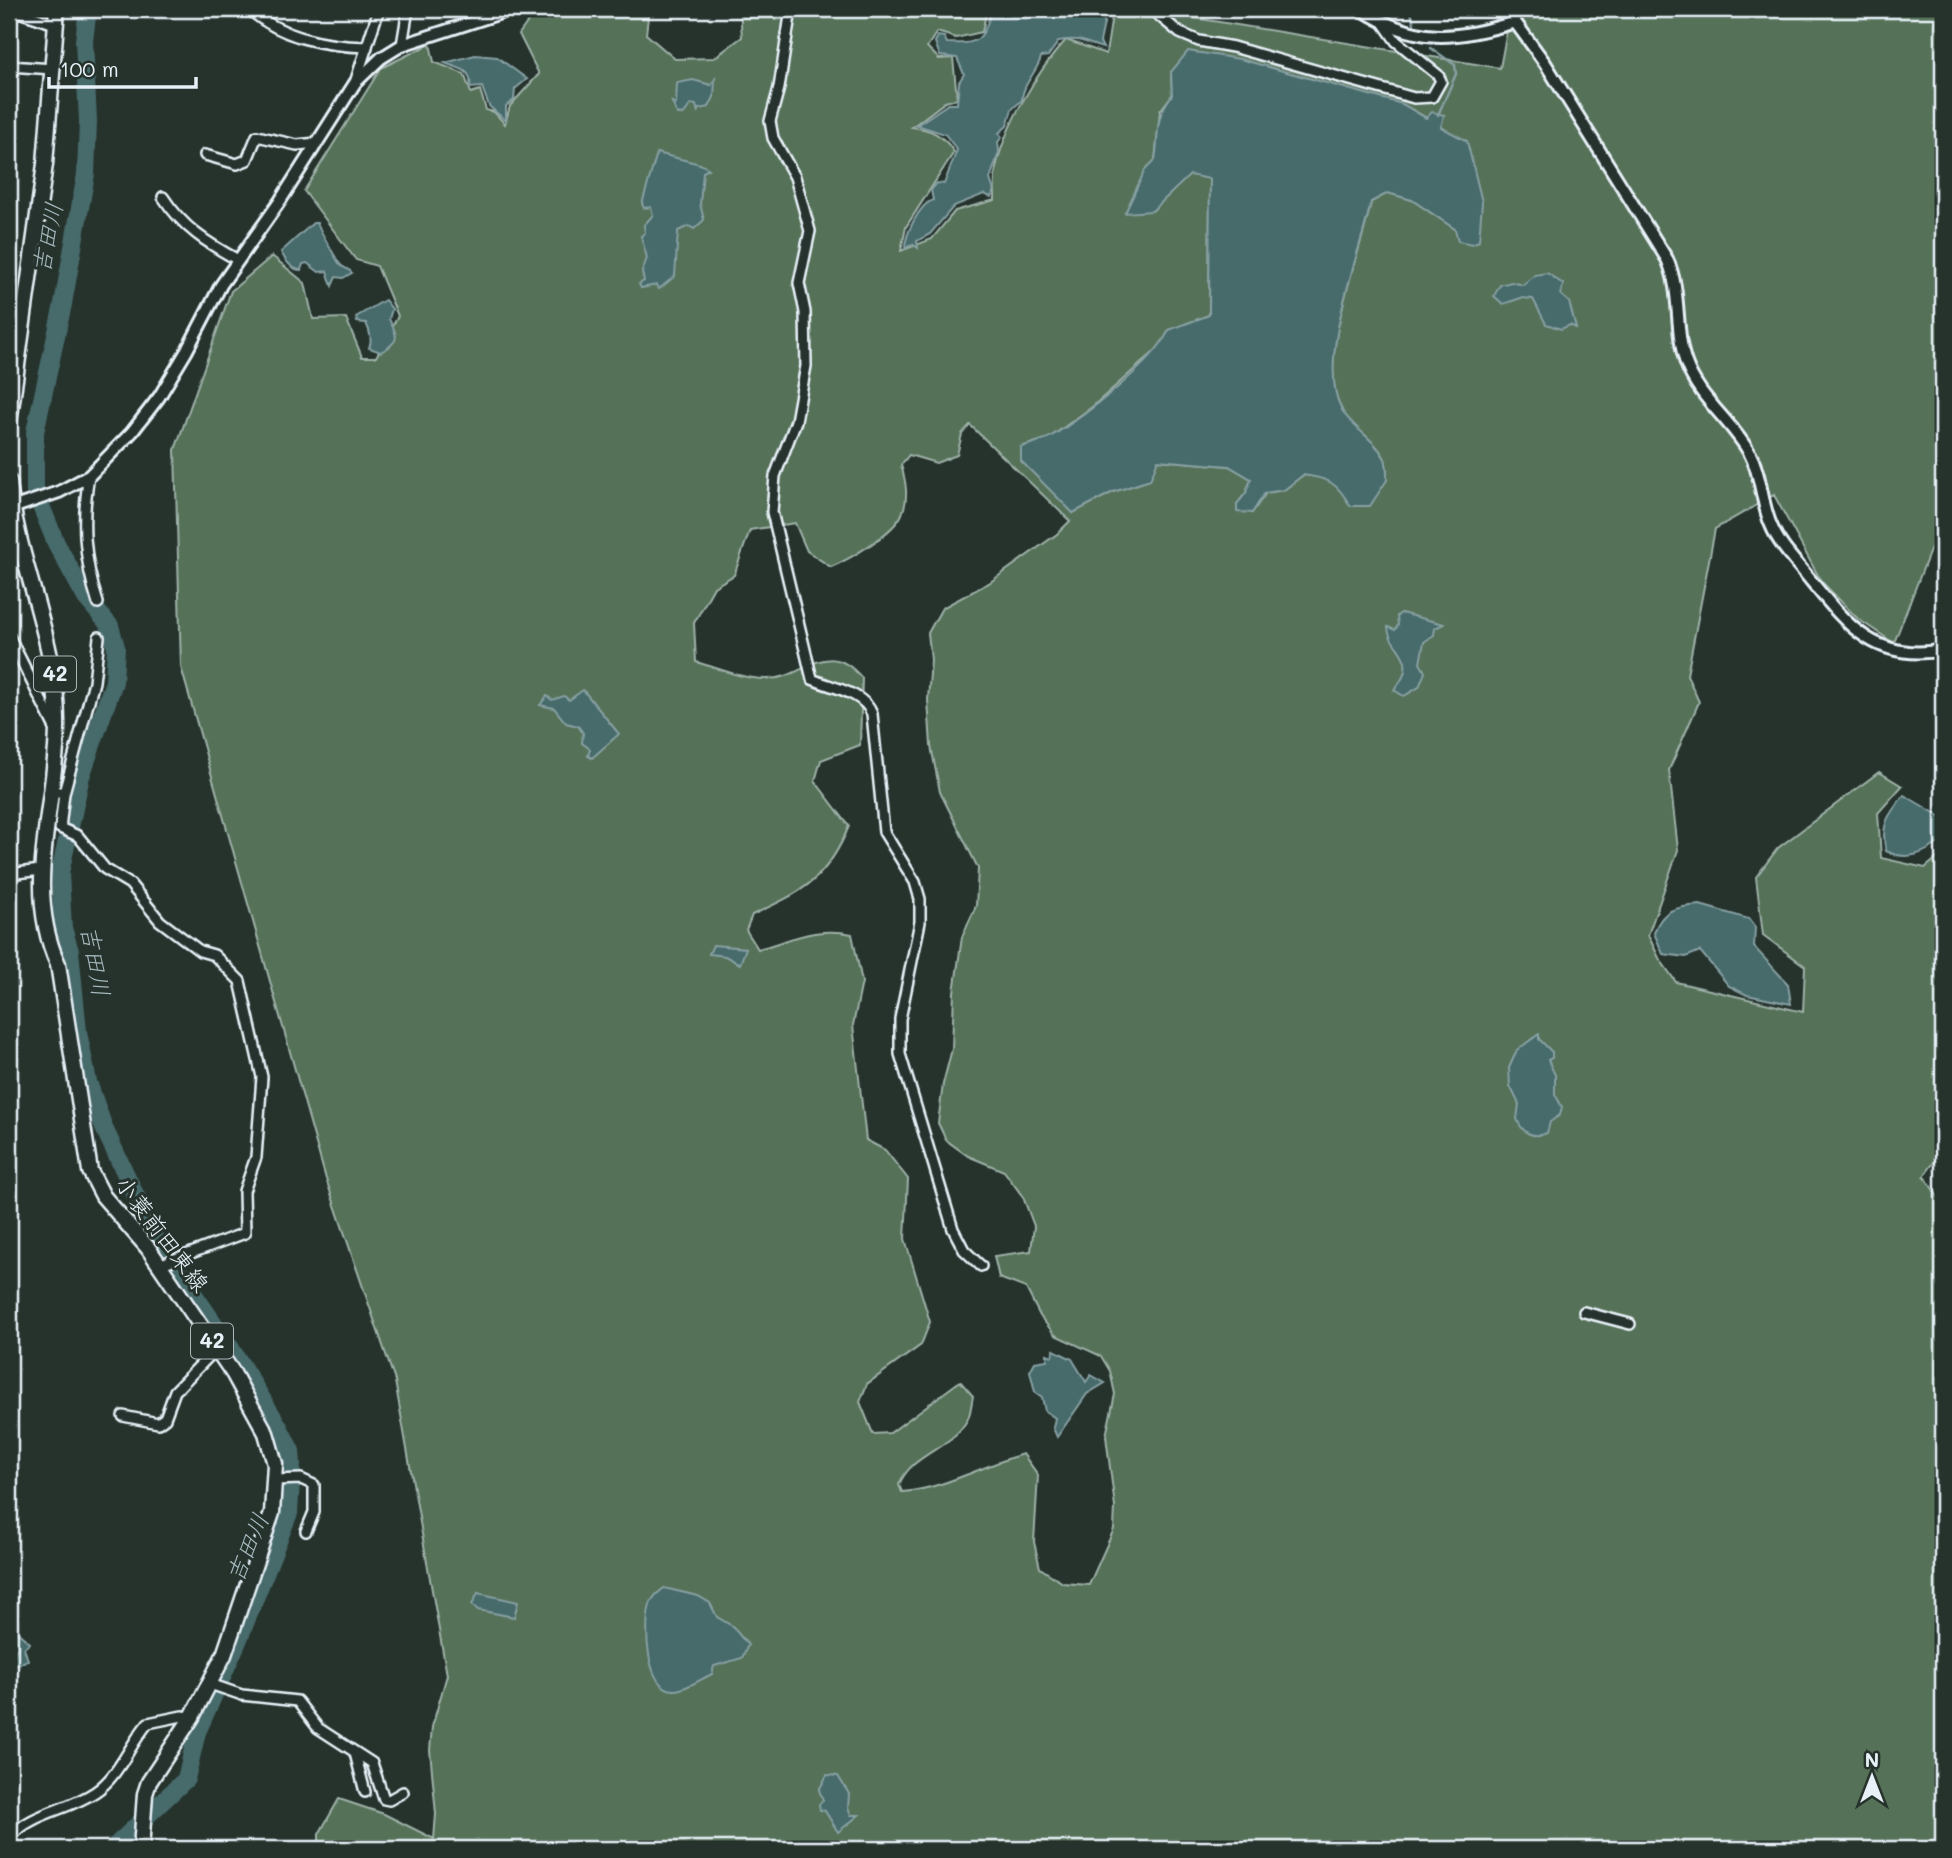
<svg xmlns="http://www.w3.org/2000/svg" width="1952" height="1858" viewBox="0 0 1952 1858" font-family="Mali,'Klee One',sans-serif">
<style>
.green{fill:#557158;stroke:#9eb1a8;stroke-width:2;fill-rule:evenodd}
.water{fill:#466a6b;stroke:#87a0a3;stroke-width:2}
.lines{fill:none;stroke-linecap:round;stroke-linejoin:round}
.stream{stroke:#87a0a3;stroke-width:2.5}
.river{stroke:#466a6b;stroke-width:18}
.minor-casing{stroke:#e8f1f8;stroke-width:14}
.tertiary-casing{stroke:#e8f1f8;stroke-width:16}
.primary-casing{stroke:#e8f1f8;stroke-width:19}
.minor{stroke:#26332d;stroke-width:9}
.tertiary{stroke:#26332d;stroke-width:10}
.primary{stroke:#26332d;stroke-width:14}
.labels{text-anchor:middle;stroke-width:6;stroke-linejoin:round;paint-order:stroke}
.shield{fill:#26332d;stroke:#aeb8bb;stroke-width:2}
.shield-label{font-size:21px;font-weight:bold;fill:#e8f1f8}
.street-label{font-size:23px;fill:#e8f1f8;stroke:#26332d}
.water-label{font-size:24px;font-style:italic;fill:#a7bbc0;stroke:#26332d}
</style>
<rect width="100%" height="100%" fill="#26332d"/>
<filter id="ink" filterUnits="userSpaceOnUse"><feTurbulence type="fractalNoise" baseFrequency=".0143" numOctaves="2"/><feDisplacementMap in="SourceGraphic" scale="14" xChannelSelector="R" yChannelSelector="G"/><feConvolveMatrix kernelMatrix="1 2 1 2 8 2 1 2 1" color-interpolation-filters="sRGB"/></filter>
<g filter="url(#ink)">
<!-- green -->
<path class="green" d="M 537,9 L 649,9 L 646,34 L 675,59 L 714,58 L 742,37 L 740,9 L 773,9 L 775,20 L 797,17 L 797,9 L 987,9 L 982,32 L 956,38 L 937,32 L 927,47 L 939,59 L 953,58 L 957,99 L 945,102 L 912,127 C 931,129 943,135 954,152 L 906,227 L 901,251 L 932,239 L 955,211 L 995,200 C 995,190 994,178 996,168 C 1005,126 1037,71 1066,40 L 1106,54 L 1113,9 L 1140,9 L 1500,68 L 1511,9 L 1943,9 L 1943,517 L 1894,643 L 1858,619 L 1821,581 L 1774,495 L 1715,529 L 1687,675 L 1699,702 L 1669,770 L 1678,850 L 1648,935 L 1659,958 L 1676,982 L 1803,1012 L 1805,966 L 1763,935 L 1756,877 L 1778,848 L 1879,772 L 1902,786 L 1878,813 L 1881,858 L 1925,868 L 1943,853 L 1943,1150 L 1924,1176 L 1943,1204 L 1943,1849 L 319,1849 L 319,1834 L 339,1799 L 384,1814 L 434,1839 L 436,1814 L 430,1750 L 432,1727 L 447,1675 L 395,1381 L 326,1179 L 181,667 L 175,450 L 231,291 L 272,256 L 305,283 L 313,319 L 346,318 L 362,357 L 376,357 L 398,316 L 377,266 L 356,260 L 304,191 L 381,68 L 430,44 L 434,62 L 464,74 L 471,93 L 480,90 L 486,110 L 494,112 L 505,124 L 510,106 L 539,74 L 519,34 ZM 1171,72 L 1402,104 L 1427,118 L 1444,115 L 1440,127 L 1458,241 L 1455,229 L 1412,200 L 1388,193 L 1371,202 C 1361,256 1314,360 1342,411 C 1352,428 1376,440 1385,459 C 1387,464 1387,474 1387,480 L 1340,488 L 1326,478 L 1303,475 L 1284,490 L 1266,493 L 1252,513 L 1237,504 L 1246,493 L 1251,479 L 1229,466 L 1157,460 L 1150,480 L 1113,492 L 1073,513 L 1021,447 L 1049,438 L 1092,407 L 1162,345 L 1169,330 L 1209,315 L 1210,179 L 1190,174 L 1153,210 L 1145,170 L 1155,160 L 1160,111 L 1172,95 ZM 970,425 L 1070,521 L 1057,534 L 989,583 L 942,608 L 928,633 L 931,660 L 928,700 L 931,746 L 940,792 L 978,868 L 976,906 L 962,937 L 954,992 L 952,1049 L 943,1084 L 938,1123 L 946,1140 L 968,1156 L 1004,1171 L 1023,1197 L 1034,1226 L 1031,1251 L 994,1256 L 999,1278 L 1026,1288 L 1040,1316 L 1055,1335 L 1101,1356 L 1110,1371 L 1115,1394 L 1106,1436 L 1115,1507 L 1114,1529 L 1089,1585 L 1063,1583 L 1040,1568 L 1034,1542 L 1038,1475 L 1023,1454 C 984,1465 943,1489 902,1492 L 899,1485 C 912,1453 949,1450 966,1422 C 971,1416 971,1404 973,1396 L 960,1381 L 890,1433 L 873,1434 L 860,1402 L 867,1384 L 921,1345 L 930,1322 L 905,1239 L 908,1179 L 885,1150 L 866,1140 L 853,1025 L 862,982 L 852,934 C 817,926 791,940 758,949 L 746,930 L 752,915 C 802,892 827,880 849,826 L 815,781 L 821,760 L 860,745 L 862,678 C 825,634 805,681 765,679 C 742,679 718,668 696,662 L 694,623 L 714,587 L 734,575 L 750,530 L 795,523 L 807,551 L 831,567 C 850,559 894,533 902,514 C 909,497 906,482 901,465 L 909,455 L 936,463 L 957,455 L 962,434 Z"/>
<!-- water -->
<g class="water">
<path d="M 999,9 L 1107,9 L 1100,42 L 1103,48 C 1085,43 1080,37 1059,41 L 1048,56 L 1041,57 C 1038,71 1022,84 1022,100 L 1012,109 L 1007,126 L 999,133 L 1002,137 L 998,142 L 999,152 L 990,179 L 994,191 L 991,197 L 984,194 L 954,206 L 930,234 L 917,241 L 918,248 L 912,244 L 905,249 C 905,234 919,205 933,200 L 931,190 L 937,183 L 944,184 L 957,150 L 945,134 L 917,125 L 948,104 L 957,104 L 959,82 L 964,74 L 957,58 L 940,56 L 935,42 L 938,36 L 944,37 L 947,43 C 975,44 983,43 990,14 Z"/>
<path d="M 1188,51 L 1240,59 L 1402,104 L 1426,118 L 1432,112 L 1444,115 L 1441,127 L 1467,141 L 1482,202 L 1479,241 L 1472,244 L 1458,241 L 1455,229 L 1412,200 L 1388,193 L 1371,202 C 1360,255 1315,361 1342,410 C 1352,428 1376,440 1385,459 C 1387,464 1387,474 1387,480 L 1370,506 L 1350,506 C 1338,483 1328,478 1303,475 L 1284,490 L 1265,493 L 1252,513 L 1237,512 L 1237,504 L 1246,493 L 1251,479 L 1229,466 L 1158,460 L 1150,480 L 1113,492 L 1073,513 L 1021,461 L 1021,447 C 1031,444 1043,441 1052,436 C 1084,416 1154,363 1169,330 L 1209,315 L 1210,179 L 1190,175 L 1152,211 L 1125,213 L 1145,170 L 1155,160 C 1160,131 1153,121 1172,95 L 1171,72 Z"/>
<path d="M 475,55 L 497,57 L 527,79 L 515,89 L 514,100 L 506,106 L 506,121 L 489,106 L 482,87 L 470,88 C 473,68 458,69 445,63 Z"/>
<path d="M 715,79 L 714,97 L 709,107 L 698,109 L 698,113 L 696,105 L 691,104 L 683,115 L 677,114 L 672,102 L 676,104 L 677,83 L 693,80 L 711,85 Z"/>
<path d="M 657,153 L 700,164 L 709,169 L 703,172 L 700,204 L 704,220 L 694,229 L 689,226 L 678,231 L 675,276 L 659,289 L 656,285 L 641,288 L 639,284 L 644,281 L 642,272 L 647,258 L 641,236 L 645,233 L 644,225 L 653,215 L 651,207 L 644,208 L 642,204 Z"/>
<path d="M 313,223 L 317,223 C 323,237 331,249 339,263 C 342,269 348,267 352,273 L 343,278 L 336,277 L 332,286 L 327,271 L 319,272 L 307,263 L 303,264 L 301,270 C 292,270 285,260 281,252 Z"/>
<path d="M 1547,273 L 1563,284 L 1561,295 L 1569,302 L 1576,328 L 1570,325 L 1561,329 L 1546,324 L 1533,299 L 1521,298 L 1503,304 L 1494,296 L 1500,285 L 1511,282 L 1523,285 L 1535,275 Z"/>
<path d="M 385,300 L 392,309 L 389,319 C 397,336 402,340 381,352 L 369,348 C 372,341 370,331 366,323 L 357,322 L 356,317 Z"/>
<path d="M 1401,613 L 1444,624 L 1435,628 L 1434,635 L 1424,642 L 1420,663 L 1425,672 L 1419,687 L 1404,696 L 1394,690 C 1423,657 1388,649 1388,627 L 1395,630 L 1398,625 L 1397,616 Z"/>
<path d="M 583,690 L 619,734 L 592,758 L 588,756 L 590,749 L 582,743 L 583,733 L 578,726 L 566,723 L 554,708 L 540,705 L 547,696 L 552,700 L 564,696 L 569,700 Z"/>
<path d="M 1904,795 L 1943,818 L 1943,840 C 1925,853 1908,862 1886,851 C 1880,825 1888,815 1904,795 Z"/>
<path d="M 1700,905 L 1749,919 L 1755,927 L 1754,947 L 1788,984 L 1791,1004 L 1747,995 L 1729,986 L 1700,951 L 1686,957 L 1663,954 L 1654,933 C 1662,909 1676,907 1700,905 Z"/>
<path d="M 713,945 L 746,948 L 740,964 L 725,956 L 709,954 Z"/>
<path d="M 1539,1034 L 1539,1039 L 1552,1052 L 1552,1058 L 1548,1060 L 1555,1075 L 1555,1094 L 1562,1107 L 1560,1115 L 1550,1122 L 1547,1133 C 1533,1139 1522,1133 1517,1119 L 1519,1104 L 1510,1086 L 1509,1068 L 1517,1050 Z"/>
<path d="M 1054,1350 L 1072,1359 L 1086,1382 L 1091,1375 L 1105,1383 L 1087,1394 L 1057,1437 L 1053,1428 L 1055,1418 L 1045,1411 L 1042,1397 L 1035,1392 L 1030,1371 L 1035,1362 L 1047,1360 L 1047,1354 L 1052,1356 Z"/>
<path d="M 664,1588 L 698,1596 L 710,1603 L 717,1617 L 732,1626 L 748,1645 L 742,1658 L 714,1666 L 712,1674 C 701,1679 687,1689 676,1690 C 645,1692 644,1625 650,1605 C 652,1597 658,1593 664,1588 Z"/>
<path d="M 478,1593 L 518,1602 L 514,1617 L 478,1610 L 472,1605 Z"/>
<path d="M 9,1625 L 30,1643 L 24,1648 L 28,1660 L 10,1668 L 18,1644 L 9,1636 Z"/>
<path d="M 827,1775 L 838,1776 L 849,1794 L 848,1807 L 851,1815 L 859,1815 L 838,1832 L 825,1811 L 820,1810 L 819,1804 L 823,1800 L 819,1790 Z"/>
</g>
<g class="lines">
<!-- stream -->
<g class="stream">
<path d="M 1410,9 L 1414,23"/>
<path d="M 1431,48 L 1455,65 L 1456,74 L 1438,115"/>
</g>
<!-- river -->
<path class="river" d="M 88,9 L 84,41 L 88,121 L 86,174 L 63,304 L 35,432 L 35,491 L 56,543 L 86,598 L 110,626 L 116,647 L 114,682 L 81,776 L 60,873 L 63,928 L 70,951 L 78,1032 L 88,1082 L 104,1128 L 156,1239 L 230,1347 L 278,1425 L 291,1451 L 292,1464 L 289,1513 L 238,1641 L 197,1732 L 186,1779 L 112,1849"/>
<defs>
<g id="minor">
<path d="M 10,9 L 55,24"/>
<path d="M 249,9 C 282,38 324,46 367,47"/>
<path d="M 791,9 L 779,88 L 770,121 L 773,138 L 795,177 L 810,231 L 799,283 L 805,312 L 806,366 L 796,421 L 775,476 L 772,512 L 812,679 C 832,688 864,692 872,714 L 884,832 L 915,882 L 920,899 L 920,922 L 900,1019 L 900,1054 L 953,1229 L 964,1250 L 981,1266"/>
<path d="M 1151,9 L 1180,33 L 1199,41 L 1233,47 L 1414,98 L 1432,97 L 1441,81 L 1438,75 L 1396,41 L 1384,24"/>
<path d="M 402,45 L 408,9"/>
<path d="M 9,66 L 53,69"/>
<path d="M 355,83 L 379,9"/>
<path d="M 205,155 L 237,164 L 247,160 L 257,136 L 297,145 L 317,143"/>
<path d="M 163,197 C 183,228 207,243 238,260"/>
<path d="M 89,476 C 81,521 84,560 98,603"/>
<path d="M 9,636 L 54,726"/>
<path d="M 59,792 L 64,793 L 94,682 L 99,637"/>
<path d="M 64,793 L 60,828 L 78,836 L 105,869 L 130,884 L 160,921 L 200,951 L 214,955 L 240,981 L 262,1077 L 256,1157 L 244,1191 L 245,1233 L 159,1265"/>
<path d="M 9,874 L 41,870"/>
<path d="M 1584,1312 L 1630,1324"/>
<path d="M 123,1416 L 158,1423 L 165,1418 L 175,1391 L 216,1349"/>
<path d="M 275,1480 L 301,1479 L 314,1485 L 314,1512 L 306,1531"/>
<path d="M 210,1684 L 242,1695 L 297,1701 L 318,1728 L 372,1763 L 384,1799 L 389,1800 L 403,1792"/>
<path d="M 355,1753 L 365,1792"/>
<path d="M 9,1838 C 32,1812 67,1811 95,1792 C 120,1775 129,1745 148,1723 L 182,1716 L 192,1717"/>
</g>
<g id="tertiary">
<path d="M 1361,9 C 1415,44 1454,41 1515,22"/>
<path d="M 1513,9 L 1515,22 L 1545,63 L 1667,259 C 1682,292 1674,329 1686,363 C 1699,399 1732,421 1750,454 C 1762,476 1761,503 1771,525 C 1779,545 1795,561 1808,577 C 1847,625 1875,663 1943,650"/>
<path d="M 9,509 L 59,492 L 89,476 L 132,432 L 159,397 L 186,352 L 221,285 L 280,201 L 355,83 L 381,58 L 402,45 L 513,9"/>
</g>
<g id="primary">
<path d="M 9,423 L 45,164 L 57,9"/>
<path d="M 9,482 C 18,566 59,643 57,728 C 56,806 23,888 58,964 L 90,1171 L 103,1196 L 148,1248 L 233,1373 L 266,1433 L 275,1464 L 272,1513 L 224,1655 L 192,1717 L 149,1782 L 145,1794 L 141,1849"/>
</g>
</defs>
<!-- minor casing -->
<use href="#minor" class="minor-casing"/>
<!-- tertiary casing -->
<use href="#tertiary" class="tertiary-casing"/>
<!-- primary casing -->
<use href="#primary" class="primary-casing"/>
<!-- minor -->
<use href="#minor" class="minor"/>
<!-- tertiary -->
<use href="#tertiary" class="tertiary"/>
<!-- primary -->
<use href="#primary" class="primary"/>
</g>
</g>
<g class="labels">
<!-- shield labels -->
<g class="shield">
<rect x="34" y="656.5" width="42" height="35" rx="5"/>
<rect x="191" y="1323.5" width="42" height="35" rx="5"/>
</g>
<g class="shield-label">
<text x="55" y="681">42</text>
<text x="212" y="1348">42</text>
</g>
<!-- street labels -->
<g class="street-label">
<text transform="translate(162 1234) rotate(53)" y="8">小蓑前田東線</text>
</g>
<!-- water labels -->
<g class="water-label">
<text transform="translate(48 238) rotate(-79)" y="8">吉田川</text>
<text transform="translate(95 961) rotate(80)" y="8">吉田川</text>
<text transform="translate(248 1548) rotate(-67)" y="8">吉田川</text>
</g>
</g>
<!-- margin -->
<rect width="1952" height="1858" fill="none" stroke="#26332d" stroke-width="35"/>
<rect x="18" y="18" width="1917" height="1823" fill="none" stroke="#e8f1f8" stroke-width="2.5" filter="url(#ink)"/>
<!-- north arrow -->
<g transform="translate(1872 1777)" stroke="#26332d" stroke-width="5" paint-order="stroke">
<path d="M0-5L12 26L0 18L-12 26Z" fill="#e8f1f8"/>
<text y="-10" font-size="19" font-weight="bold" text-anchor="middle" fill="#e8f1f8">N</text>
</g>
<!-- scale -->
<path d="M49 77v10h147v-10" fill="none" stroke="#e8f1f8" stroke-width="3.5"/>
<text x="60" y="77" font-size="21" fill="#e8f1f8" stroke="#26332d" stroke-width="5" paint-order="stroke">100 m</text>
</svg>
